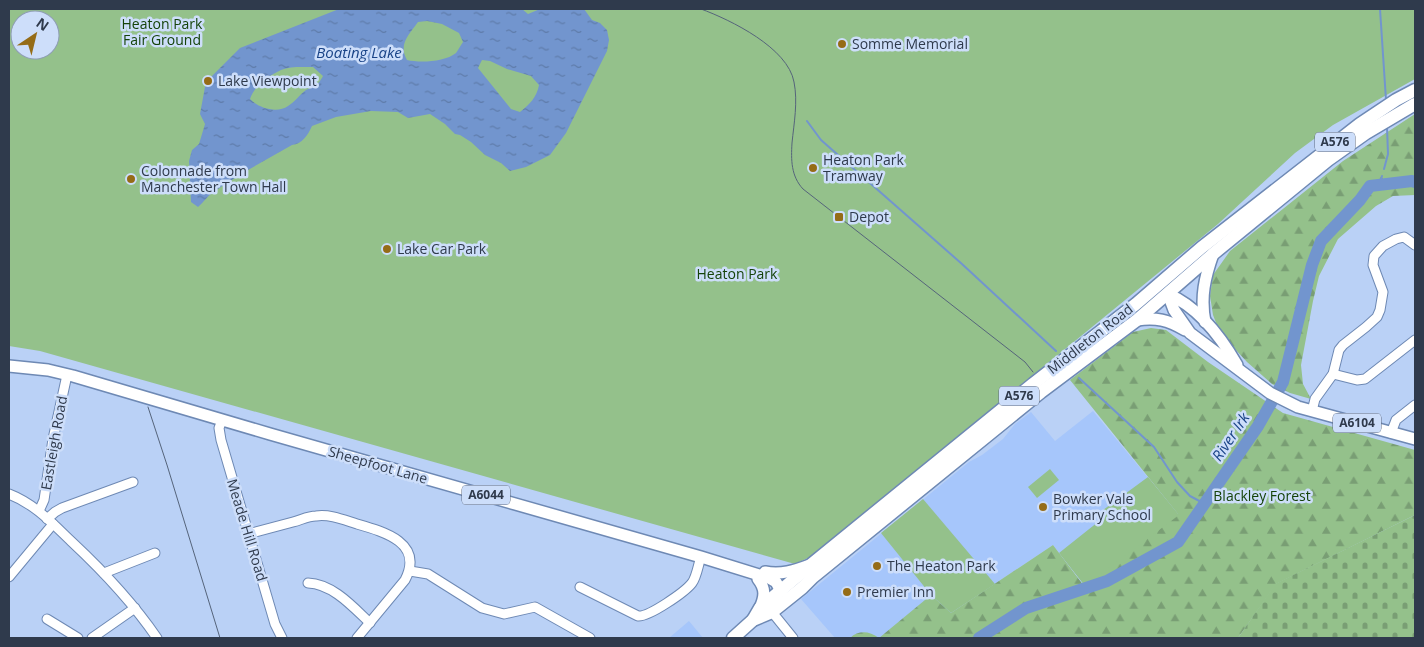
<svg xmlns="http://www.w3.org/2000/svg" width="1424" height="647" viewBox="0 0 1424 647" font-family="'Open Sans',sans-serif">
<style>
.built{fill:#a6c6fb}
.forest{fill:url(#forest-firs)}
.cemetery{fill:url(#cemetery-stones)}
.park{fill:#94c18b;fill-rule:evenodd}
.water{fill:url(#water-ripples);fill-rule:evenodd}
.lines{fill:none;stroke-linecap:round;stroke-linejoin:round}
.stream{stroke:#7295ce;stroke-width:2}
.river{stroke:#7295ce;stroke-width:12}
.minor-casing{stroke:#6e89b4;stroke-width:11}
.major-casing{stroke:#6e89b4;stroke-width:14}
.highway-casing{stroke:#6e89b4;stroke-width:15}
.minor{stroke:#fff;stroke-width:9}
.major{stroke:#fff;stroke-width:11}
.highway{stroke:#fff;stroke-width:12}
.tram{stroke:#55647b;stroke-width:1}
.poi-dot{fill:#956c17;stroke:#cddefa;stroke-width:2}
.labels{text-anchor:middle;stroke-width:5;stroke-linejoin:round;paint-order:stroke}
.shield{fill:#cddefa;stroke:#5e6b80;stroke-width:1}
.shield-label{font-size:12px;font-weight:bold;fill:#2f3a4c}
.park-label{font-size:14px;fill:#154309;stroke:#cddefa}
.poi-label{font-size:14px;fill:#2f3a4c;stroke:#cddefa;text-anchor:start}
.street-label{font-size:14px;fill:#2f3a4c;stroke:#cddefa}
.water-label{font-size:15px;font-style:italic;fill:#194387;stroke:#cddefa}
</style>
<defs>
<pattern id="forest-firs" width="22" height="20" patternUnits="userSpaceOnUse" patternTransform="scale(1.25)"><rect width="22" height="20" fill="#94c18b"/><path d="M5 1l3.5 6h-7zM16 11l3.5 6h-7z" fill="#799e74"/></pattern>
<pattern id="cemetery-stones" width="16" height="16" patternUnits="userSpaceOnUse" patternTransform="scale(1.25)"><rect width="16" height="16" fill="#94c18b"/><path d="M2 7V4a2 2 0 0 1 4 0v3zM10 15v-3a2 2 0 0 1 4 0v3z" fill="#799e74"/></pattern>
<pattern id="water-ripples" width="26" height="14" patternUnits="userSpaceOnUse" patternTransform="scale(1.25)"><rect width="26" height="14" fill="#7295ce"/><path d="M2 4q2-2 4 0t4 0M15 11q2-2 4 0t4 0" fill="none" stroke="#5e7ba9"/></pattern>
</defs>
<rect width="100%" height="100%" fill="#bad1f6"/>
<!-- built -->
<g class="built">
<path d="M 1093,411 L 1179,515 L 1085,586 L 1053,545 L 951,613 L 878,638 L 835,638 L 801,599 L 969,462 L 982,455 L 1003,439 L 1015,424 L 1031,412 L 1055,441 Z"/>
<path d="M 689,621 L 703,638 L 669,638 Z"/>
</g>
<!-- forest -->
<g class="forest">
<path d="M 1415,114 L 1415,195 L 1393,196 L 1376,206 L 1338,239 L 1319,276 L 1313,301 L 1301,365 L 1303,384 L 1311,399 L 1290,393 L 1272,384 L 1247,362 L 1220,333 L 1213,315 L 1210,296 L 1213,275 L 1230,251 L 1343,161 Z"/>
<path d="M 1151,328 L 1166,330 L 1208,362 L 1283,413 L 1415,450 L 1415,515 L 1276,584 L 1238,638 L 850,638 C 859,630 869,631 879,638 L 931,595 L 951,613 L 1053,545 L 1084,586 L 1178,514 L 1070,380 L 1133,332 Z"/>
</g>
<!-- cemetery -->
<path class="cemetery" d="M 1415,515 L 1415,638 L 1238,638 L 1275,584 Z"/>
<!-- park -->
<g class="park">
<path d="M 9,9 L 1415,9 L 1415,79 L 1333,125 L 1295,153 L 1218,224 L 822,548 L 810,557 L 795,564 L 40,351 L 9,346 ZM 20,20 L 50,20 L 50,50 L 20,50 Z"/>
<path d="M 1050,469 L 1059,480 L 1037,498 L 1028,487 Z"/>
<path d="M 1148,477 L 1179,515 L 1085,586 L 1059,553 L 1103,518 L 1099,513 Z"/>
<path d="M 923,499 L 995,584 L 951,613 L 931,595 L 881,533 Z"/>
</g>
<!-- water -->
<path class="water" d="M 339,9 L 522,9 L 528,14 L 540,9 L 584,9 L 592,20 L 600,23 L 607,30 L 609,40 L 607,51 L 566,133 L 550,155 L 526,167 L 510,171 L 501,163 L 485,155 L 471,142 L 460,135 L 455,134 L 445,124 L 430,114 L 408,118 L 398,112 L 371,111 L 336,117 L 312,126 C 308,135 302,144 292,145 C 266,160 239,174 215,191 C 208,195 204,202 198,207 L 191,202 L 189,161 L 192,150 L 199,144 L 205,124 L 200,114 L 205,87 L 212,76 L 240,48 ZM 427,21 L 442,24 L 459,33 L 463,42 C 461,45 458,50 456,53 C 445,62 420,63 407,60 C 398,44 409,35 418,22 ZM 482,60 L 490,61 L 507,69 L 531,76 L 539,85 C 537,97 529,105 520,112 L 511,109 L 478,68 ZM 313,67 L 323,76 C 317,87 315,85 306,90 C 299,95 295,102 288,106 C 277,114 258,108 250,99 C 255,85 268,76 281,70 C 290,66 303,67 313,67 Z"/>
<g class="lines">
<!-- stream -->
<g class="stream">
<path d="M 1380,9 L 1386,100"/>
<path d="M 807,121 L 821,140 L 962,264 L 1056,351"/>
<path d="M 1384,169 L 1388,154 L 1387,127"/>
<path d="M 1379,185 L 1382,176"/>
<path d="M 1079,378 L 1154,447 L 1177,482 L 1190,496 L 1205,504"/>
</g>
<!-- river -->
<path class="river" d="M 979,638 L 1026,608 L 1107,581 L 1178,542 L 1258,426 L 1283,382 L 1312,265 L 1321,241 L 1360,200 L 1370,186 L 1412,181 L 1415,182"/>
<defs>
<g id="minor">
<path d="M 1333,374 L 1357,380 L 1365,379 L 1415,340"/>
<path d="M 1312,411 L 1315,399 L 1333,374 L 1339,350 L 1343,345 L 1366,327 L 1377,317 L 1380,310 L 1383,292 L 1373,265 L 1374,256 L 1383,246 L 1396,239 L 1404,237 L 1415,245"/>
<path d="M 222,420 L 219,428 L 221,440 L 275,624 L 282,638"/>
<path d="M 1391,433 L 1396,420 L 1415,405"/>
<path d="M 9,494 C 35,504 53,524 73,543 C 104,572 133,603 157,638"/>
<path d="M 39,511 L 44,500 L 53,439 L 67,375"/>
<path d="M 47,519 L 55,512 L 62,508 L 133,482"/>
<path d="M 248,534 C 263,530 278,526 293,522 C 301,520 308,516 316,516 C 330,514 344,520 357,524 C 385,532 424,543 405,580 L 357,638"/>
<path d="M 410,571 L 428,574 L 482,608 L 504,614 L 535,607 L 590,638"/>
<path d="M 104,573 L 155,553"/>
<path d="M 9,577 L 53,524"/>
<path d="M 308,583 C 333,584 353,607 370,623"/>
<path d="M 580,587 L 638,616 C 649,617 685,592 692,583 C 697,576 698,565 701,557"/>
<path d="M 772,612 L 793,638"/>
<path d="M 47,619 L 78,638"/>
<path d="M 92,638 L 135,608"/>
</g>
<g id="major">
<path d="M 1168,294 L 1174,310 L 1190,333 L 1270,393 L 1298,407 L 1415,439"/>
<path d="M 1168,294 C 1198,307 1221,337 1237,365"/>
<path d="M 1137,320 C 1156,317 1168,320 1185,330"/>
<path d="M 1205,322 C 1200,297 1205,277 1213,254"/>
<path d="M 9,366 L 48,370 L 73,376 L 270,434 L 701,557 L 769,578 L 776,582 L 781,591"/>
<path d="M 765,572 C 781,575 794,571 810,565"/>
<path d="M 758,579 C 766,589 765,597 760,608"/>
</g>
<g id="highway">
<path d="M 753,620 L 760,608 L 813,563 L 1033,384 L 1136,304 L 1201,248 L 1360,124 L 1396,100 L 1415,90"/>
<path d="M 733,638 L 753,620 L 772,612 L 802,588 L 813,577 L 1041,392 L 1137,320 L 1213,254 L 1328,160 L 1366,133 L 1415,104"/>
</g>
</defs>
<!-- minor casing -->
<use href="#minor" class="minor-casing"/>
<!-- major casing -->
<use href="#major" class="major-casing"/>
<!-- highway casing -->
<use href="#highway" class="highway-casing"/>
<!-- minor -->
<use href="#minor" class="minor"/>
<!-- major -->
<use href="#major" class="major"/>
<!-- highway -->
<use href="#highway" class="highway"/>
<!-- tram -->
<g class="tram">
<path d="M 701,9 C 731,20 788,48 794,82 C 798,102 794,123 792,143 C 791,160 791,176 803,189 L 1025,362 L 1033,372"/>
<path d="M 148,407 L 167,465 L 220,638"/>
</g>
</g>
<!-- markers -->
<g class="poi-dot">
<circle cx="842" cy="44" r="5"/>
<circle cx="208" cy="81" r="5"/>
<circle cx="813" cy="168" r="5"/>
<circle cx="131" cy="179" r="5"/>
<rect x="834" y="212" width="10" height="10" rx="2.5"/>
<circle cx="387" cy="249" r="5"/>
<circle cx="1043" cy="507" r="5"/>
<circle cx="877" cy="566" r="5"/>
<circle cx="847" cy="592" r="5"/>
</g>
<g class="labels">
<!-- shield labels -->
<g class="shield">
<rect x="1315" y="132.5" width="40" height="19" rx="4"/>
<rect x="999" y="386.5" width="40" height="19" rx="4"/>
<rect x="1333" y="413.5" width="48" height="19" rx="4"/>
<rect x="462" y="485.5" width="48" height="19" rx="4"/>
</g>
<g class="shield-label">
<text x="1335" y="146">A576</text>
<text x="1019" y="400">A576</text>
<text x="1357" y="427">A6104</text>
<text x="486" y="499">A6044</text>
</g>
<!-- park labels -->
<g class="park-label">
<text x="162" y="29">Heaton Park<tspan x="162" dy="16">Fair Ground</tspan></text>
<text x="737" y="279">Heaton Park</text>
<text x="1262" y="501">Blackley Forest</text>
</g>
<!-- poi labels -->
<g class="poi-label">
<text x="852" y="49">Somme Memorial</text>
<text x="218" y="86">Lake Viewpoint</text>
<text x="823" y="165">Heaton Park<tspan x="823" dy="16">Tramway</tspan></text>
<text x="141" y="176">Colonnade from<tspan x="141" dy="16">Manchester Town Hall</tspan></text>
<text x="849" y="222">Depot</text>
<text x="397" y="254">Lake Car Park</text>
<text x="1053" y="504">Bowker Vale<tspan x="1053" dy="16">Primary School</tspan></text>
<text x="887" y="571">The Heaton Park</text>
<text x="857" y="597">Premier Inn</text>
</g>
<!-- street labels -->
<g class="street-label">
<text transform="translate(1090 339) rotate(-38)" y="5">Middleton Road</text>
<text transform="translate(54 443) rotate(-80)" y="5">Eastleigh Road</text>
<text transform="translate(378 465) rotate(16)" y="5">Sheepfoot Lane</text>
<text transform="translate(247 530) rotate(73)" y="5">Meade Hill Road</text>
</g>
<!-- water labels -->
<g class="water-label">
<text x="359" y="58">Boating Lake</text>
<text transform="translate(1231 437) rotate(-56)" y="5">River Irk</text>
</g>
</g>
<!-- border -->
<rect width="1424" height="647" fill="none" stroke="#2f3a4c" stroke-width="20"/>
<!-- north arrow -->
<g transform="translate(35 35) rotate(35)"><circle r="24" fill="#cddefa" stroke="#8e9cb4"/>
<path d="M0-4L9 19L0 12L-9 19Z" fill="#956c17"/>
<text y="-8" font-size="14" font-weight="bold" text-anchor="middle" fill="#2f3a4c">N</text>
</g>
</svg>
